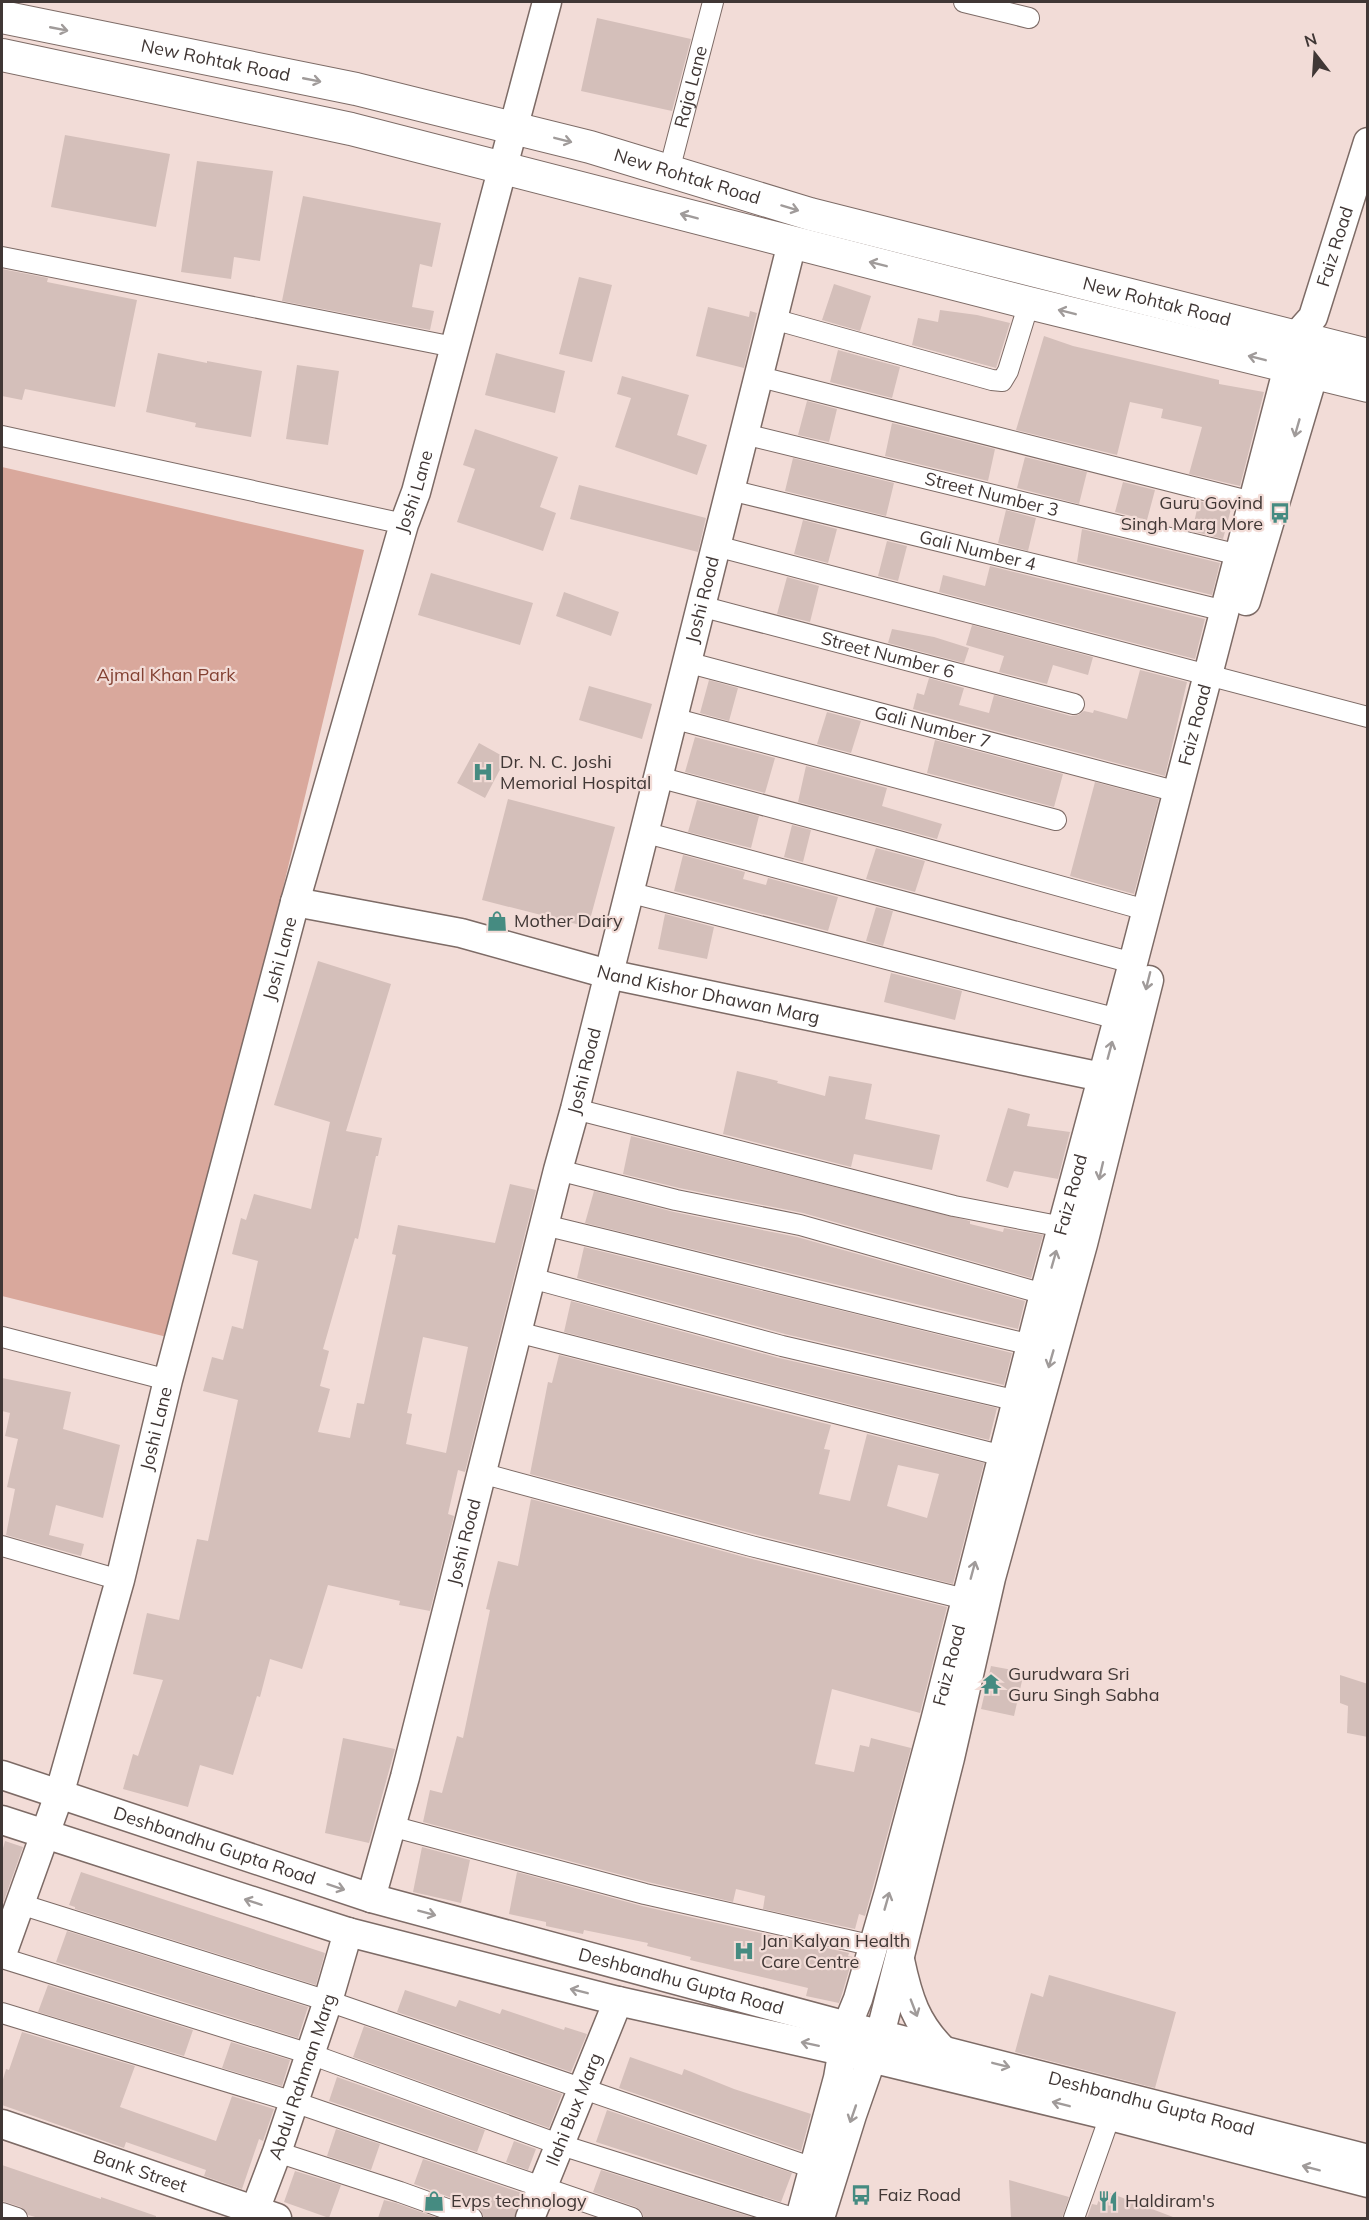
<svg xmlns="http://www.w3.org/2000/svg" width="1369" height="2220" font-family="Mulish,sans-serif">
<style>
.green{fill:#d9a89c}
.building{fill:#d4bfba;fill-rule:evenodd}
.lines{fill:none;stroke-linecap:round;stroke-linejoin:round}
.street-casing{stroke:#7d6b66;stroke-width:22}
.secondary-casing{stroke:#7d6b66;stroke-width:31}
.primary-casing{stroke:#7d6b66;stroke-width:34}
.street{stroke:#fff;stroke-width:20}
.secondary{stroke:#fff;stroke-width:28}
.primary{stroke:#fff;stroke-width:32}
.oneway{stroke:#a09b9a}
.labels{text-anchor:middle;stroke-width:4.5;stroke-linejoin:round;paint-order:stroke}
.street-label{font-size:18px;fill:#403735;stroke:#f2dcd7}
.poi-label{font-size:18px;fill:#403735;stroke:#f2dcd7;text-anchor:start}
.park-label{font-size:18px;fill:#834132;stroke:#f2dcd7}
</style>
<rect width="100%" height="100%" fill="#f2dcd7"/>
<path class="green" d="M2,467L364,550L175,1339L2,1296Z"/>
<path class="building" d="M597,18L691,39L672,111L581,91Z
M65,135L170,154L156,227L51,207Z
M197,161L273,171L260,261L234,257L231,279L181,272Z
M303,196L441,223L432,267L420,264L412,307L434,311L430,330L282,301Z
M2,269L48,278L47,282L137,300L115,407L25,389L22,400L2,396Z
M579,277L612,285L592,362L559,354Z
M834,284L871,296L860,331L822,320Z
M708,307L749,317L750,311L757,313L744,368L696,356Z
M940,310L977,315L1010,323L996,368L912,345L918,318L938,322Z
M1044,336L1073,346L1219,380V384L1264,392L1240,486L1189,474L1202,427L1161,418L1163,409L1130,402L1117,455L1016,430Z
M838,350L900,367L892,398L830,382Z
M158,353L207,363V361L262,371L251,437L195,427L196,423L146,412Z
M496,353L565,371L555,413L485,395Z
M297,365L339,371L328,445L286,439Z
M622,376L689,395L677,435L707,445L697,475L615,447L631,398L617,394Z
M807,401L837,409L829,442L798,435Z
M892,423L995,449L988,481L885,456Z
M475,429L558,457L540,507L556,513L543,551L457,522L475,469L463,465Z
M1025,457L1087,472L1079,504L1017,488Z
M793,458L894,483L886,516L785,491Z
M1123,482L1155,490L1147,520L1115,512Z
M579,485L706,518L698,552L570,519Z
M1199,501L1231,509L1223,539L1192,531Z
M1006,510L1036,518L1028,551L998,543Z
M803,520L837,529L828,563L794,554Z
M1082,529L1220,563L1212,595L1077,562Z
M887,541L907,546L898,581L878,576Z
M990,566L1205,619L1195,659L939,592L943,575L985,586Z
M431,573L533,603L520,645L418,615Z
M787,577L819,586L810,622L777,614Z
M564,592L619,612L611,636L556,616Z
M972,625L1093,657L1088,675L1053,665L1047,684L999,672L1004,656L966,645Z
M892,629L934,637L969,648L964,663L888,643Z
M1140,670L1187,682L1165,776L913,709L917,693L924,695L929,678L964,688L959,705L989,713L994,695L1071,716L1078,715L1084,711L1093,713L1094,710L1127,719Z
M709,680L738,688L729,721L700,713Z
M589,686L652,704L642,739L579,720Z
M827,712L861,721L851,753L817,744Z
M695,737L775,758L765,793L685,772Z
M935,740L1063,774L1054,807L927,773Z
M479,743L506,758L485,798L457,783Z
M806,766L887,788L882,806L942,824L937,839L798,802Z
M1095,782L1159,799L1134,894L1070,876Z
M508,799L615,827L588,927L482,900Z
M697,800L759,816L751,848L688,832Z
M792,825L811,830L803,862L784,857Z
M876,848L925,861L915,892L866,879Z
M683,855L745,872L743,879L766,885L768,878L838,897L828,931L674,891Z
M876,907L893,911L883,946L866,941Z
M665,914L714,927L707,959L658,949Z
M318,961L391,984L346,1131L382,1138L378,1156H376L358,1239L355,1238L323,1349L329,1351L320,1386L330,1389L318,1432L350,1438L357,1403L364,1404L396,1255L392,1254L398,1225L495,1243L510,1184L536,1190L465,1472L458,1470L448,1514L454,1516L430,1611L399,1605L400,1601L328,1585L302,1669L270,1659L260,1697L257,1696L233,1775L200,1765L188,1807L123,1789L133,1754L138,1756L163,1680L133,1674L147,1613L179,1620L197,1539L208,1541L238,1400L203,1391L212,1357L223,1360L232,1326L243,1329L258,1261L232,1254L241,1218L246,1220L254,1194L311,1209L330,1122L274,1105ZM423,1337L468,1347L446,1453L406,1444L412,1414L407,1413Z
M891,973L962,991L955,1020L884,1002Z
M737,1071L778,1081L777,1083L825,1096L829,1076L872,1084L865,1119L940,1135L932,1170L854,1154L851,1167L723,1134Z
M1008,1108L1030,1114L1027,1126L1070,1132L1058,1179L1014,1171L1008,1188L986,1181Z
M631,1136L970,1221V1224L1003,1232L1004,1228L1043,1235L1031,1278L803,1213L679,1188L623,1174Z
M594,1191L674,1212L797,1237L1025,1301L1018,1329L585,1223Z
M584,1247L1012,1353L1004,1385L785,1334L577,1278Z
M571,1301L779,1358L997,1408L989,1440L564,1332Z
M559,1355L831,1425L824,1449L830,1450L819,1494L850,1501L867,1434L984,1463L953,1584L754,1534L530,1474L548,1382L552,1383ZM898,1465L939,1474L927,1518L887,1506Z
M2,1378L71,1392L63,1429L120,1445L103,1518L56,1505L49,1535L84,1544L81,1556L6,1535L15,1489L7,1487L18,1439L5,1436L10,1413L2,1411Z
M531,1499L748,1558L947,1607L920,1713L832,1689L815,1764L854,1772L860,1745L869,1747L871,1738L911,1748L865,1916L859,1914L855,1929L763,1909L765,1896L736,1889L733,1902L648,1882L423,1822L430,1790L442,1793L457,1736L463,1738L490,1610L486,1609L498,1561L518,1566Z
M991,1666L1024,1672L1014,1716L981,1709Z
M1340,1675L1368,1684V1737L1347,1733L1348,1706L1340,1703Z
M343,1738L395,1749L369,1843L325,1833Z
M5,1841L23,1847L2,1906V1852Z
M422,1847L470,1860L461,1903L413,1892Z
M81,1872L325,1953L316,1985L75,1909V1907L69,1905Z
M517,1872L642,1906L849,1953L848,1956L853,1957L842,1994L839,2003L806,1996L808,1988L690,1960L691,1957L647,1946L648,1943L584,1930L583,1934L546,1926V1922L509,1914Z
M67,1931L308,2007L298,2038L56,1962Z
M1049,1975L1176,2012L1155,2088L1015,2052L1031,1993L1043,1997Z
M48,1985L193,2030L184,2056L38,2012Z
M405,1990L456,2007L459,2000L500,2014L502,2009L564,2030L565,2027L587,2034L571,2072L397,2012Z
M364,2026L562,2094L549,2128L353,2057Z
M22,2032L135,2066L120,2107L216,2141L232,2096L274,2109L263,2141L259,2139L242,2189L204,2176L206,2170L126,2142L124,2148L2,2105V2083L6,2069L9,2070Z
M231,2042L290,2060L282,2086L222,2068Z
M630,2057L682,2075L684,2069L734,2089L811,2114L801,2151L619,2088Z
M337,2077L485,2130L477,2152L329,2101Z
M607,2110L792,2173L781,2202L596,2142Z
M336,2129L380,2144L371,2170L327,2156Z
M514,2141L536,2149L528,2170L506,2162Z
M423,2159L522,2193L514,2218H484L481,2211L476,2207L414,2184Z
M2,2165L101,2199V2197L156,2216V2218H39L28,2215L21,2207L2,2201Z
M601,2170L755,2218H644L641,2211L636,2207L593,2192Z
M295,2171L341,2185L329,2218L284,2202Z
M1009,2180L1069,2197L1062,2218H1011Z
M1102,2190L1173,2217V2218H1087L1092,2204L1097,2205Z
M384,2200L396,2203L438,2218H378Z"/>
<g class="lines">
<g class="street-casing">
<g id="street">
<path d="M964,2L1029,18"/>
<path id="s1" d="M669,171L713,2"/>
<path d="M2,257L454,347"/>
<path d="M773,319L992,380L1002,381L1008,371L1029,303"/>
<path d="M760,377L1252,502"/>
<path id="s2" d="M744,434L1239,555"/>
<path d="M2,436L404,524"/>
<path id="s3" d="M730,490L1225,611"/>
<path d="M716,546L1368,717"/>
<path id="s4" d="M700,606L1074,704"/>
<path id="s5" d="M686,662L1178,792"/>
<path d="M672,718L1056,820"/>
<path d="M658,777L898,841L1146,910"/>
<path d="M643,832L1133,963"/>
<path d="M628,892L1118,1019"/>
<path d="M575,1109L954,1206L1063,1227"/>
<path d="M558,1170L676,1200L800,1225L1044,1294"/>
<path d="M544,1225C707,1264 869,1307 1032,1345"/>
<path d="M531,1278L782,1346L1018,1401"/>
<path d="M517,1332L1003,1456"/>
<path d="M2,1337L168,1380"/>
<path d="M481,1473L751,1546L965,1599"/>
<path d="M2,1546L120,1580"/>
<path d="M391,1826L645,1894L874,1946"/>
<path d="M20,1904L328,2001L813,2168"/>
<path d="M2,1958L310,2054L561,2145L793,2218"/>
<path d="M2,2013L294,2102L632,2218"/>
<path d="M277,2152L400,2192L472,2218"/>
<path d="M2,2213L17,2218"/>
<path d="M1074,2218L1110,2116"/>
</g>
</g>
<g class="secondary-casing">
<g id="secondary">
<path d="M1246,601L1320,352"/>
<path id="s6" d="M295,902L461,933L608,974L1121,1081"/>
<path id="s7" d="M2,1775L371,1898L847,2026L1368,2159"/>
<path d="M2,1820L348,1932L618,2001L842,2051L1110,2116L1368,2183"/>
<path id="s8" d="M371,1898L405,1777L558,1170L575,1109L792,243"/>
<path id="s9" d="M2,1954L59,1795L120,1580L168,1380L295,902L404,524L416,492L547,2"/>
<path d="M900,1960C908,1998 916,2024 944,2051"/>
<path id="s10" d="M2,2124L277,2218"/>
<path id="s11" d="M252,2218L277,2152L328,2001L348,1932"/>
<path id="s12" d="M530,2218L618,2001"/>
<path id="s13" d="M800,2218L838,2078L847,2026L858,1999L889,1892L935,1721L1044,1294L1133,963L1296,336L1313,317L1368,142"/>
<path d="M820,2218L852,2115L880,2035L950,1758L991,1578L1083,1244L1149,980"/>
</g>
</g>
<g class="primary-casing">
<g id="primary">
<path id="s14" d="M2,17L356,89L590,147L810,214L1368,355"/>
<path d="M2,55L351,129L1029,303L1368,386"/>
</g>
</g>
<use href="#street" class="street"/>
<use href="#secondary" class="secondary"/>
<use href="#primary" class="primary"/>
</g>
<defs><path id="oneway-shaft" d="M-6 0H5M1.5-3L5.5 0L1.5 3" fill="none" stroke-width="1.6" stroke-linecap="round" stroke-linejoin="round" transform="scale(1.5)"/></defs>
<g class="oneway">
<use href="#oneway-shaft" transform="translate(59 29) rotate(11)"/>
<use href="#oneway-shaft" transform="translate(312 80) rotate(11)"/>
<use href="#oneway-shaft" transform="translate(563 140) rotate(14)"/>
<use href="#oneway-shaft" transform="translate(790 208) rotate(17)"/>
<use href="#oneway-shaft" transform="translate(689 216) rotate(-165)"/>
<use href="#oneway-shaft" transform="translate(878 264) rotate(-166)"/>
<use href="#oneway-shaft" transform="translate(1067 312) rotate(-166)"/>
<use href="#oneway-shaft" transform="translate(1257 358) rotate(-166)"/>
<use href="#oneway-shaft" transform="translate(1297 428) rotate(106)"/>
<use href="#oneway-shaft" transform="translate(1148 981) rotate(104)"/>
<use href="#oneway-shaft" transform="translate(1110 1050) rotate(-75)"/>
<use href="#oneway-shaft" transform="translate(1101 1171) rotate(103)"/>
<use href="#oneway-shaft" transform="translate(1054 1259) rotate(-74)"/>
<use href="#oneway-shaft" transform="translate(1051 1359) rotate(106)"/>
<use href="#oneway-shaft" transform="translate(973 1570) rotate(-75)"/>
<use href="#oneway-shaft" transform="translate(336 1887) rotate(18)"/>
<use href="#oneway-shaft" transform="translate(887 1901) rotate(-74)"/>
<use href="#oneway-shaft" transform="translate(253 1902) rotate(-162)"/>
<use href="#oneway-shaft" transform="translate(427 1913) rotate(15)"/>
<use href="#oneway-shaft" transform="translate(579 1991) rotate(-166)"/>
<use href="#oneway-shaft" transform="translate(914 2008) rotate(69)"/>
<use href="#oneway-shaft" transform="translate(810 2044) rotate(-168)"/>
<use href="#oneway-shaft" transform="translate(1001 2065) rotate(14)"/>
<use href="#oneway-shaft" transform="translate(1061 2104) rotate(-166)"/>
<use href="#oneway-shaft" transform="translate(853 2114) rotate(109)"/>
<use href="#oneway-shaft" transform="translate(1311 2168) rotate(-165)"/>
</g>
<defs>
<g id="bus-bare" transform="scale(1.62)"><path d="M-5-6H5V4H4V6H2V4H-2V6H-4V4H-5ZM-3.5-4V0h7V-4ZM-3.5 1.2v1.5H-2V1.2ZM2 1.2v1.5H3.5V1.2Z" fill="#458b81" stroke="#f2dcd7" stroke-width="2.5" paint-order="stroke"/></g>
<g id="hospital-bare" transform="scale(1.62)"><path d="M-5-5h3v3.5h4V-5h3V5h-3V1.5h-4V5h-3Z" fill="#458b81" stroke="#f2dcd7" stroke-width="2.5" paint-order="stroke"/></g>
<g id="shop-bare" transform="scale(1.62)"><path d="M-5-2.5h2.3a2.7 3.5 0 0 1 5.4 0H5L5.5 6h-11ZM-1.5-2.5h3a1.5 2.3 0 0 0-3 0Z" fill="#458b81" stroke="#f2dcd7" stroke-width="2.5" paint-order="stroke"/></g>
<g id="temple-bare" transform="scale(1.62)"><path d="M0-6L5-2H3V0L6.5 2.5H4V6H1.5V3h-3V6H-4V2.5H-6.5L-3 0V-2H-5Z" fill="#458b81" stroke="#f2dcd7" stroke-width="2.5" paint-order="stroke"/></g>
<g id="restaurant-bare" transform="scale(1.62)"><path d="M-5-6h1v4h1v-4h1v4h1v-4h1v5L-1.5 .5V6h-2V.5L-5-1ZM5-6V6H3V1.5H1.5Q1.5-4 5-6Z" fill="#458b81" stroke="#f2dcd7" stroke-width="2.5" paint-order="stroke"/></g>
</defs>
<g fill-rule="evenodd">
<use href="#bus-bare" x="1280" y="513"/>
<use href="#hospital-bare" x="483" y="772"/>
<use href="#shop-bare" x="497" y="921"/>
<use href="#temple-bare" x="991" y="1684"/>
<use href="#hospital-bare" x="744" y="1951"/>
<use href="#bus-bare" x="861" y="2195"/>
<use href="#shop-bare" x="434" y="2201"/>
<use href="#restaurant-bare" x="1108" y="2201"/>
</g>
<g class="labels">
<g class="street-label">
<text dy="6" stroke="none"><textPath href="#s14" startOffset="218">New Rohtak Road</textPath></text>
<text dy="6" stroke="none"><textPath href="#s1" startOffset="87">Raja Lane</textPath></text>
<text dy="6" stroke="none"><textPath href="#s14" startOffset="704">New Rohtak Road</textPath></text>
<text dy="6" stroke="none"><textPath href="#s13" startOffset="2046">Faiz Road</textPath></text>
<text dy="6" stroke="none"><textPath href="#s14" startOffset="1190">New Rohtak Road</textPath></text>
<text dy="6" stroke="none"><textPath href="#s9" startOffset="1520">Joshi Lane</textPath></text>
<text dy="6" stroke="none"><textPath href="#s2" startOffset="255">Street Number 3</textPath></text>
<text dy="6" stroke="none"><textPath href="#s3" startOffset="255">Gali Number 4</textPath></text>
<text dy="6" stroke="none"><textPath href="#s8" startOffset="1340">Joshi Road</textPath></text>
<text dy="6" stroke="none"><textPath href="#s4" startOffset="194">Street Number 6</textPath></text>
<text dy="6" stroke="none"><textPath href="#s13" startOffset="1545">Faiz Road</textPath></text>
<text dy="6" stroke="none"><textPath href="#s5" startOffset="255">Gali Number 7</textPath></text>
<text dy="6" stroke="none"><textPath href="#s9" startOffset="1034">Joshi Lane</textPath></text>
<text dy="6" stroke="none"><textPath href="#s6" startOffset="424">Nand Kishor Dhawan Marg</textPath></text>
<text dy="6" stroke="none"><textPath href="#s8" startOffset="854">Joshi Road</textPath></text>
<text dy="6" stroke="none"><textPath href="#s13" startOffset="1059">Faiz Road</textPath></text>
<text dy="6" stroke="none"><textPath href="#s9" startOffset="548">Joshi Lane</textPath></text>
<text dy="6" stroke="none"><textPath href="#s8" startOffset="368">Joshi Road</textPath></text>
<text dy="6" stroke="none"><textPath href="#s13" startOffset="573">Faiz Road</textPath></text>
<text dy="6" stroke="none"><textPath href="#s7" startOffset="224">Deshbandhu Gupta Road</textPath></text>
<text dy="6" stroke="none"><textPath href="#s7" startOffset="710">Deshbandhu Gupta Road</textPath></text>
<text dy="6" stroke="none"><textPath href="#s11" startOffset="150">Abdul Rahman Marg</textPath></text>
<text dy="6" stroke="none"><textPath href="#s7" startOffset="1196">Deshbandhu Gupta Road</textPath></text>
<text dy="6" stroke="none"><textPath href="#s12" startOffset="117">Ilahi Bux Marg</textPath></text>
<text dy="6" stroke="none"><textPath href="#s10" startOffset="146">Bank Street</textPath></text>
</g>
<g class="poi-label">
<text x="1263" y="509" text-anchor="end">Guru Govind<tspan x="1263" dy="21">Singh Marg More</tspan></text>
<text x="500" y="768">Dr. N. C. Joshi<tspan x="500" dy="21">Memorial Hospital</tspan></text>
<text x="514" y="927">Mother Dairy</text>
<text x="1008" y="1680">Gurudwara Sri<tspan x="1008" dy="21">Guru Singh Sabha</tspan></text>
<text x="761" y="1947">Jan Kalyan Health<tspan x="761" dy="21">Care Centre</tspan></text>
<text x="878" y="2201">Faiz Road</text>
<text x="451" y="2207">Evps technology</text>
<text x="1125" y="2207">Haldiram's</text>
</g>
<g class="park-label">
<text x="166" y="681">Ajmal Khan Park</text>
</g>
</g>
<rect width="1369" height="2220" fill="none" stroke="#403735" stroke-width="6"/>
<g transform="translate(1315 54) rotate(343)" stroke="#f2dcd7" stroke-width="4.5" paint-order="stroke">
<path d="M0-4.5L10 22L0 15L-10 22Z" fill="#403735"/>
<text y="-9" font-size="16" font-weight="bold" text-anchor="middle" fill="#403735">N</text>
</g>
</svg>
